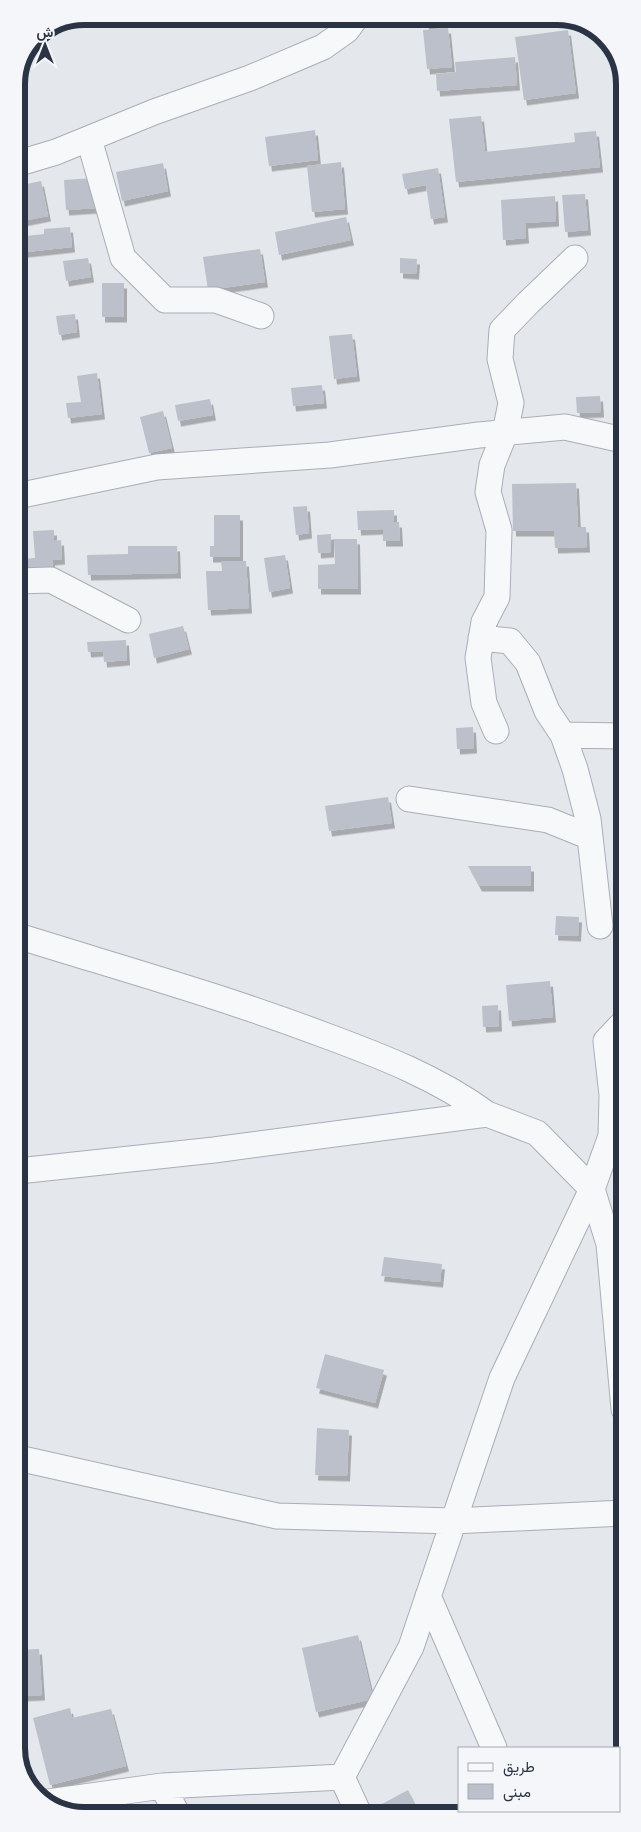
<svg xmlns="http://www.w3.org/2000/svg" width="641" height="1832" font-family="'Source Sans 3',Vazirmatn,sans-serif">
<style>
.building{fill:#bbc0ca;filter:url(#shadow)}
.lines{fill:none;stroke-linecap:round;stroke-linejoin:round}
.minor-casing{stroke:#a9aeb7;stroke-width:27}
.minor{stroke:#f7f8fa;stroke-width:25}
.rim{fill:none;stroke:#2b3445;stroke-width:6}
</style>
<defs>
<filter id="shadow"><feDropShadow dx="3" dy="5.5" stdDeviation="0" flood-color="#0004"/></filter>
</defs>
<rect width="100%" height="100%" fill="#e4e7ec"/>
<path class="building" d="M425,16H441L442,25L426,26Z
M448,28L452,67L427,69L423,30Z
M568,30L576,93L524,100L515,37Z
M515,57L517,85L437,91L436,74L456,72L455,62Z
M618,59L622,66V71L619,73L614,61Z
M481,116L485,152L575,142L574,133L596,131L600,167L456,182L449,119Z
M315,130L318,160L269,166L265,137Z
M341,162L345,209L312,212L307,166Z
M163,163L168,191L122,201L116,172Z
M438,168L445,217L431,219L426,185L405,189L402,174Z
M94,178L97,208L66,210L64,180Z
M41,181L48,216L17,222V186Z
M585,194L588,230L565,232L562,195Z
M555,196L556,221L525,223L526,238L503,240L501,200Z
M346,217L351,240L279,255L275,232Z
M70,227L72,247L17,253V237L44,234V229Z
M260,249L265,282L208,290L203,257Z
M88,258L91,277L66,281L63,261Z
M400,258L417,259L416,274L400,273Z
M102,283H124V317H102Z
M75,314L77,332L59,335L56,316Z
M352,334L357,376L334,379L329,336Z
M97,373L102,414L68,418L66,403L81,402L77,376Z
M322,385L324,403L293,406L291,388Z
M600,396L601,412L577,413L576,397Z
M210,399L213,415L178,421L175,405Z
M163,411L172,448L149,453L140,417Z
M576,483L578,527H586L587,547L555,548L554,531H513L512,484Z
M307,506L309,533L296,535L293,507Z
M394,510V522H399L400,541H383V529L358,530L357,511Z
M214,515H240V557H210V546H214Z
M54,530V541L61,540L62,559L52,560L53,572L23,573V559L35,558L33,531Z
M331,534V552L318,553L317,535Z
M334,539H357L358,589H318V565L335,564Z
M128,546H177L178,573L88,575L87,555L128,554Z
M285,555L290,588L269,592L264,558Z
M221,561H246L249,608L208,610L206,571H222Z
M183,626L189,649L154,658L149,634Z
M126,640L127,660L104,662L103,651L88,652L87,642Z
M473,727L474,748L457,749L456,728Z
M388,797L392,823L329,831L325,806Z
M468,866H531V886H479Z
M556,916L579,917L578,936L555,935Z
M550,981L553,1017L509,1021L506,985Z
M498,1005L499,1026L483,1027L482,1006Z
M384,1257L442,1264L440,1282L381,1276Z
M325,1354L384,1370L375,1403L316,1388Z
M317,1428L349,1430L347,1476L315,1475Z
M358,1635L373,1699L316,1712L302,1648Z
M39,1649L42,1695L22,1696V1684H19L18,1650Z
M70,1708L72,1718L111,1709L126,1766L50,1785L33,1718Z
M408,1790L420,1814H368L367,1812Z
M265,1805L271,1815H246Z"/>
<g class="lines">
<g class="minor-casing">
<path id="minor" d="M89,139L123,258L165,300H216L261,316
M16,164L56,152L154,112L250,78L323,47L347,30L357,16
M17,496L157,467L330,455L479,435L565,427L623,440
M17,581L51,580L128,620
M481,638L510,641L528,663L547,711L563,735L623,736
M496,731L484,703L478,658L484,622L497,597L499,530L488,492L492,465L505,433L511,403L500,359L502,330L528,303L575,258
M563,735L575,769L588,819L600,926
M409,799L548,820L590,837
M18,936C120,968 224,997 324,1035C381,1056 438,1078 487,1114
M18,1171L214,1150L487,1114L537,1133L592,1189L609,1244L624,1409
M18,1458L277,1516L453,1521L624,1513
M428,1596L494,1748
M342,1777L411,1647L502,1378L592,1189L611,1136L612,1095L606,1041L624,1022
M342,1777L359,1814
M162,1786L178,1815
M48,1802L162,1786L342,1777
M521,1811L522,1814"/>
</g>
<use href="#minor" class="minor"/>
</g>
<path d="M0 0H641V1832H0ZM84 25H557A59 59 0 0 1 616 84V1748A59 59 0 0 1 557 1807H84A59 59 0 0 1 25 1748V84A59 59 0 0 1 84 25Z" fill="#f4f6f9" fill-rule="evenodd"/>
<path class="rim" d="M84 25H557A59 59 0 0 1 616 84V1748A59 59 0 0 1 557 1807H84A59 59 0 0 1 25 1748V84A59 59 0 0 1 84 25Z"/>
<rect x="458" y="1747" width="162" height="65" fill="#f4f6f9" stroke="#a4a8b1"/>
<rect x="468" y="1763" width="25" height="8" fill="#f7f8fa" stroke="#a4a8b1"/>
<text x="503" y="1772" font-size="15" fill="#2b3445">طريق</text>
<rect x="468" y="1784" width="25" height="15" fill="#bbc0ca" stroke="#a4a8b1"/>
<text x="503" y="1797" font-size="15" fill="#2b3445">مبنى</text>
<g transform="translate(45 45)" stroke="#f4f6f9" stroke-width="4" paint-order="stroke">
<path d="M0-4L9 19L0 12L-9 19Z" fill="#2b3445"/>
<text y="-8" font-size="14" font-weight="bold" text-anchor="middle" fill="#2b3445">ش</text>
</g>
</svg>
